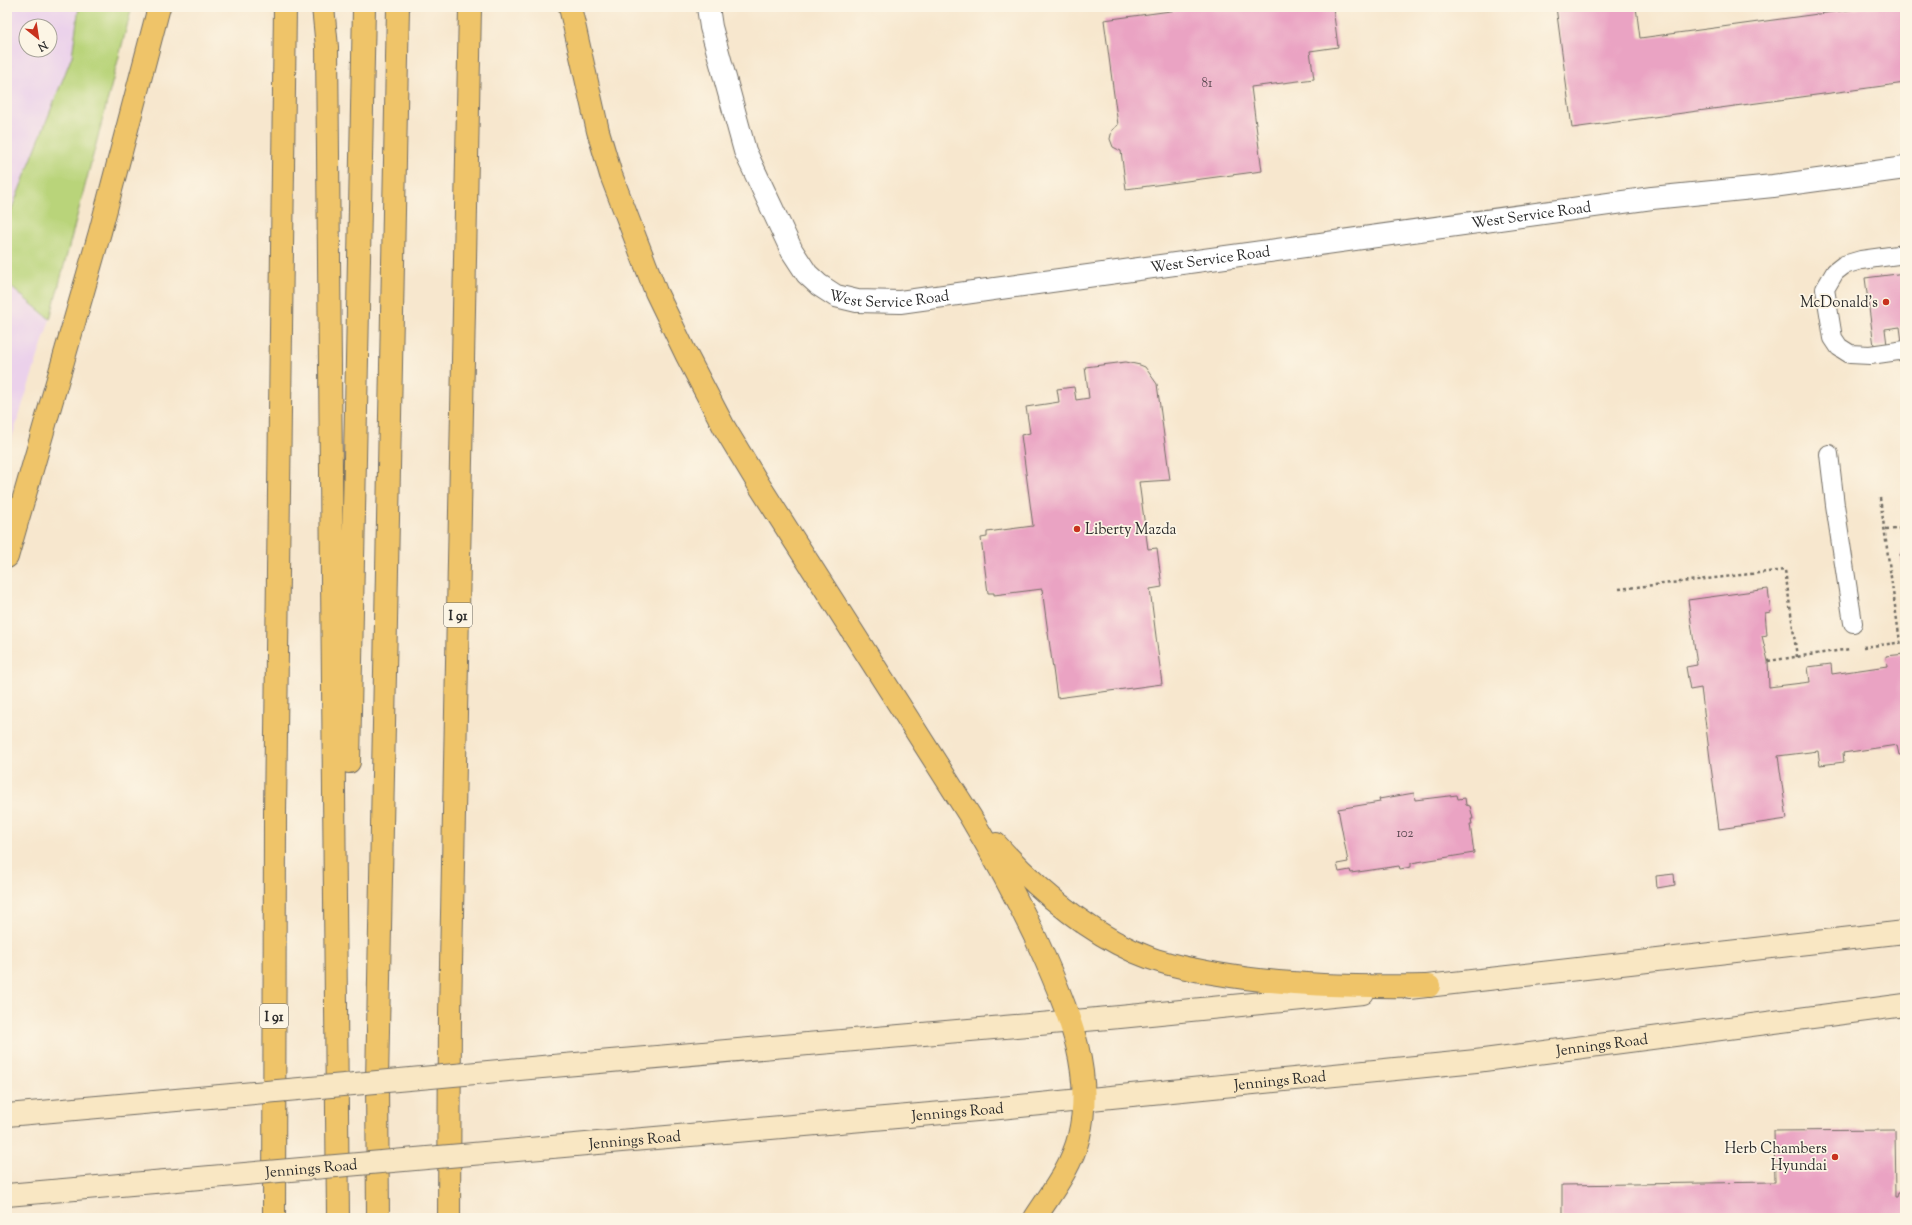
<svg xmlns="http://www.w3.org/2000/svg" width="1912" height="1225" font-family="'Sorts Mill Goudy',serif">
<style>
.built{fill:#ebd1eb;fill-rule:evenodd}
.green{fill:#b9d47a;stroke:#728052}
.building{fill:#eaa3c3}
.lines{fill:none;stroke-linecap:round;stroke-linejoin:round}
.service-casing{stroke:#726d64;stroke-width:20}
.minor-casing{stroke:#726d64;stroke-width:24}
.secondary-casing{stroke:#726d64;stroke-width:24}
.motorway-casing{stroke:#726d64;stroke-width:24}
.path{stroke:#726d64;stroke-width:2.5;stroke-dasharray:3 3;stroke-linecap:butt}
.service{stroke:#fff;stroke-width:18}
.minor{stroke:#fff;stroke-width:22}
.secondary{stroke:#f9e7c3;stroke-width:22}
.motorway{stroke:#efc469;stroke-width:22}
.secondary-bridge-casing{stroke:#726d64;stroke-width:24;stroke-linecap:butt}
.secondary-bridge{stroke:#f9e7c3;stroke-width:22}
.poi-dot{fill:#c8321e;stroke:#fcf5e5;stroke-width:1.5}
.labels{text-anchor:middle;stroke-width:3.5;stroke-linejoin:round;paint-order:stroke}
.number-label{font-size:13px;fill:#5b4951}
.shield{fill:#fcf5e5;stroke:#6a6863;stroke-width:1}
.shield-label{font-size:14px;font-weight:bold;fill:#2b2b2b}
.street-label{font-size:15px;fill:#2b2b2b;stroke:#fcf5e5}
.poi-label{font-size:15px;fill:#2b2b2b;stroke:#fcf5e5;text-anchor:end}
</style>
<rect width="100%" height="100%" fill="#fcf5e5"/>
<filter id="ink" filterUnits="userSpaceOnUse"><feTurbulence type="fractalNoise" baseFrequency=".025" numOctaves="2"/><feDisplacementMap in="SourceGraphic" scale="8" xChannelSelector="R" yChannelSelector="G"/><feConvolveMatrix kernelMatrix="1 2 1 2 8 2 1 2 1" color-interpolation-filters="sRGB"/></filter>
<filter id="wash" filterUnits="userSpaceOnUse"><feTurbulence type="fractalNoise" baseFrequency=".012" numOctaves="4" result="noise"/><feDisplacementMap in="SourceGraphic" scale="16" xChannelSelector="R" yChannelSelector="G"/><feGaussianBlur stdDeviation="0.9" result="paint"/><feColorMatrix in="noise" values="0 0 0 0 0 0 0 0 0 0 0 0 0 0 0 0 0 1.4 0 .05"/><feComposite in="paint" operator="in"/></filter>
<g filter="url(#wash)">
<rect width="100%" height="100%" fill="#f7e7ce"/>
<path class="built" d="M7,7H79L72,56L7,221ZM26,26H50V50H26Z
M7,278L12,288L50,319L7,453Z"/>
<path class="green" d="M79,7H132L50,319L12,288L7,278V221L72,56Z"/>
<g id="blocks">
<path class="building" d="M1200,7H1333L1338,47L1310,51L1314,79L1251,87L1262,171L1126,189L1121,151L1113,147L1110,139L1112,130L1118,125L1104,20Z
M1556,7H1636L1640,38L1870,7H1905V83L1572,128Z
M1905,273V342H1902L1900,327L1885,329L1887,345L1874,346L1865,278Z
M1126,362L1140,365L1145,367L1157,384L1170,480L1139,482L1148,549L1157,548L1162,587L1150,589L1162,684L1057,698L1042,589L994,595V593H988L981,538L987,537V532L1033,526L1021,435L1030,433L1026,407L1059,402L1057,389L1074,387L1076,400L1089,398L1085,367Z
M1905,553V588H1904L1900,554Z
M1768,589L1771,612L1765,613L1767,635L1762,636L1768,661L1769,687L1810,682L1808,667L1831,664L1832,674L1887,666L1886,656L1905,654V754L1899,755L1897,745L1843,753L1844,762L1820,765L1818,751L1778,756L1787,819L1719,829L1701,688L1690,690L1686,667L1697,665L1688,600Z
M1414,793L1415,800L1457,795L1458,799L1465,798L1466,805L1470,806L1473,819H1471L1472,824H1470L1474,853L1411,863V867L1400,869L1399,866L1351,873L1350,870L1339,872L1337,864L1348,862L1338,809L1380,802L1379,799Z
M1674,874L1675,885L1657,888L1656,876Z
M1895,1130L1896,1196H1898L1899,1192H1905V1218H1562V1185L1775,1182L1774,1131Z"/>
</g>
</g>
<g filter="url(#ink)">
<use href="#blocks" fill-opacity="0" stroke="#726d64" stroke-width="1"/>
<g class="lines">
<g class="service-casing">
<path id="service" d="M1905,254L1861,260L1844,265L1835,272L1825,289L1833,338L1839,347L1850,354L1870,355L1905,350
M1829,454L1835,505L1853,623"/>
</g>
<g class="minor-casing">
<g id="minor">
<path id="s1" d="M708,7L711,27L745,151L792,251L807,274L819,285L836,296L857,301L900,302L1652,198L1773,186L1905,168"/>
</g>
</g>
<g class="secondary-casing">
<g id="secondary">
<path d="M1409,988L1905,932"/>
<path d="M553,1066L1120,1017L1363,993"/>
<path d="M7,1115L154,1102"/>
<path id="s2" d="M552,1147L1000,1108L1476,1061L1905,1005"/>
<path d="M7,1195L154,1182"/>
</g>
</g>
<g class="motorway-casing">
<path id="motorway" d="M323,7L327,47L338,1218
M570,7L598,131L611,175L656,292L687,356L724,427L759,485L970,816C998,863 1024,911 1046,961C1070,1016 1094,1074 1079,1136C1072,1166 1052,1192 1035,1218
M7,557L100,232L159,7
M349,762L364,7
M996,844C1039,891 1090,936 1150,958C1172,966 1195,970 1218,974C1287,986 1358,987 1429,986
M274,1218L275,814L285,7
M378,1218L377,1082L398,7
M449,1218L450,1015L470,7"/>
</g>
<path class="path" d="M1880,498L1900,642
M1886,530L1905,528
M1619,589L1785,570L1797,657
M1863,647L1905,642
M1768,661L1850,649"/>
<use href="#service" class="service"/>
<use href="#minor" class="minor"/>
<use href="#secondary" class="secondary"/>
<use href="#motorway" class="motorway"/>
<g class="secondary-bridge-casing">
<g id="secondary-bridge">
<path d="M154,1102L553,1066"/>
<path id="s3" d="M154,1182L552,1147"/>
</g>
</g>
<use href="#secondary-bridge" class="secondary-bridge"/>
</g>
</g>
<g class="poi-dot">
<circle cx="1886" cy="302" r="4"/>
<circle cx="1077" cy="529" r="4"/>
<circle cx="1835" cy="1157" r="4"/>
</g>
<g class="labels">
<g class="number-label">
<text x="1207" y="87">81</text>
<text x="1405" y="837">102</text>
</g>
<g class="shield">
<rect x="444" y="603" width="28" height="24" rx="3"/>
<rect x="260" y="1004" width="28" height="24" rx="3"/>
</g>
<g class="shield-label">
<text x="458" y="620">I 91</text>
<text x="274" y="1021">I 91</text>
</g>
<g class="street-label">
<text dy="5" stroke="none"><textPath href="#s1" startOffset="1025">West Service Road</textPath></text>
<text dy="5" stroke="none"><textPath href="#s1" startOffset="701">West Service Road</textPath></text>
<text dy="5" stroke="none"><textPath href="#s1" startOffset="377">West Service Road</textPath></text>
<text dy="5" stroke="none"><textPath href="#s2" startOffset="1055">Jennings Road</textPath></text>
<text dy="5" stroke="none"><textPath href="#s2" startOffset="731">Jennings Road</textPath></text>
<text dy="5" stroke="none"><textPath href="#s2" startOffset="407">Jennings Road</textPath></text>
<text dy="5" stroke="none"><textPath href="#s2" startOffset="83">Jennings Road</textPath></text>
<text dy="5" stroke="none"><textPath href="#s3" startOffset="158">Jennings Road</textPath></text>
</g>
<g class="poi-label">
<text x="1878" y="307">McDonald's</text>
<text x="1085" y="534" text-anchor="start">Liberty Mazda</text>
<text x="1827" y="1153">Herb Chambers<tspan x="1827" dy="17">Hyundai</tspan></text>
</g>
</g>
<rect width="1912" height="1225" fill="none" stroke="#fcf5e5" stroke-width="24"/>
<g transform="translate(38 38) rotate(150)"><circle r="19" fill="#fcf5e5" stroke="#a8a49b"/>
<path d="M0-3L7 15L0 10L-7 15Z" fill="#c8321e"/>
<text y="-6" font-size="11" font-weight="bold" text-anchor="middle" fill="#2b2b2b">N</text>
</g>
</svg>
